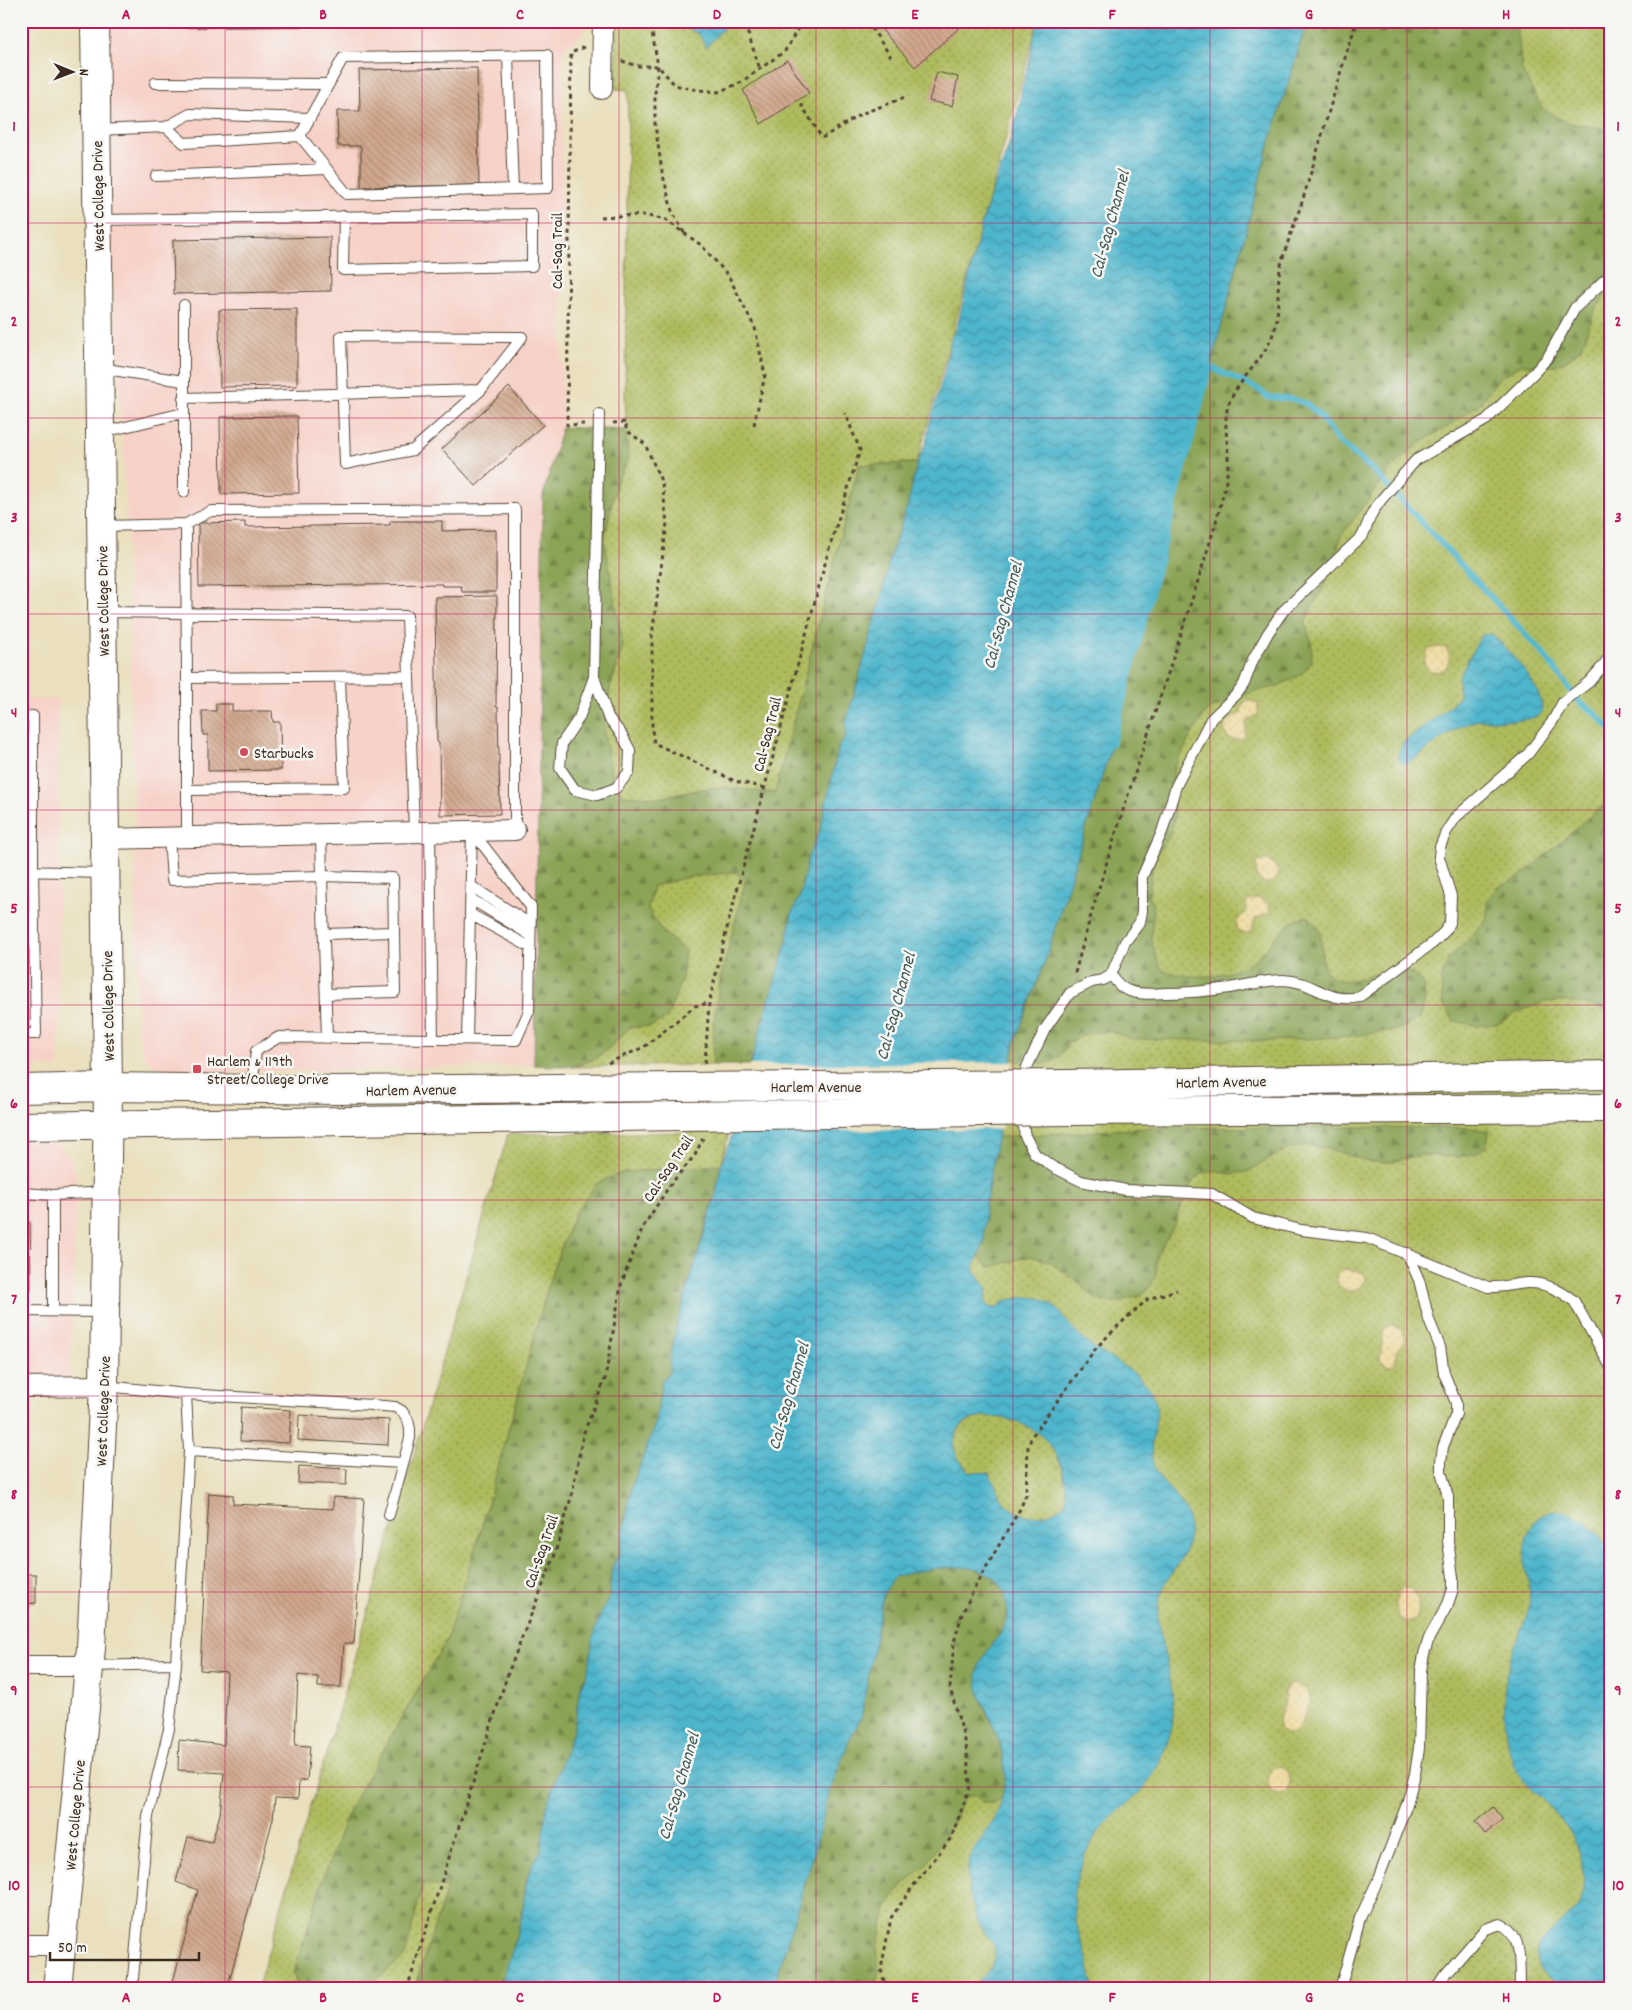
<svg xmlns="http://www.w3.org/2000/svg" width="1632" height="2010" font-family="Dekko,sans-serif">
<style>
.built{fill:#f7d1c8}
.grass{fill:url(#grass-dots);stroke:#74723e}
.forest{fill:url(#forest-firs);stroke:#626639}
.sand{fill:url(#sand-dots);stroke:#94825e}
.water{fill:url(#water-waves);stroke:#447075;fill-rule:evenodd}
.pier{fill:#eae0be}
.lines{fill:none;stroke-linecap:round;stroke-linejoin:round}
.stream{stroke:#4db5cc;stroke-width:6}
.building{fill:url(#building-back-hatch)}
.service-casing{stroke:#554536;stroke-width:12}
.minor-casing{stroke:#554536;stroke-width:22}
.primary-casing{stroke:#554536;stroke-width:30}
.path{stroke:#554536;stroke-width:3;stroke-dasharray:4 4;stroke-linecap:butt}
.service{stroke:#fff;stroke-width:10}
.minor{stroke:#fff;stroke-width:20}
.primary{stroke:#fff;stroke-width:28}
.primary-bridge-casing{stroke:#554536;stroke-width:30;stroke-linecap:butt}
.primary-bridge{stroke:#fff;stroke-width:28}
.grid{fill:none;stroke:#c2185b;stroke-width:1;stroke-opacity:0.55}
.poi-dot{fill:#d1495b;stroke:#f6f6f2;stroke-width:2}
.labels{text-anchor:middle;stroke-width:5;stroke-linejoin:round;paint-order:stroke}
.street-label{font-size:16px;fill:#3b2a1e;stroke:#f6f6f2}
.poi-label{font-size:16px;fill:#3b2a1e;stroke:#f6f6f2;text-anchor:start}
.water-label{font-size:18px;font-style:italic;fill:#415b5b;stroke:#f6f6f2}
.neatline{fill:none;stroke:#c2185b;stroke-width:2}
.grid-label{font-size:16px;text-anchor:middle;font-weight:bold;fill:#c2185b}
</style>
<defs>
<pattern id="grass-dots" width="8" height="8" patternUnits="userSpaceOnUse" patternTransform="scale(1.25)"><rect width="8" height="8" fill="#aebb5d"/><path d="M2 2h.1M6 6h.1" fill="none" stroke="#8f984c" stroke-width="1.8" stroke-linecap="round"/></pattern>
<pattern id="forest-firs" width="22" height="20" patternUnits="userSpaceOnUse" patternTransform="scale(1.25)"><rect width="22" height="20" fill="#8aa354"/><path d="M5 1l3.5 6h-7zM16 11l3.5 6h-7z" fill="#728545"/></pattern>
<pattern id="sand-dots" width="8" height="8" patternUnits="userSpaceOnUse" patternTransform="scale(1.25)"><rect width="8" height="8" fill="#eeda9e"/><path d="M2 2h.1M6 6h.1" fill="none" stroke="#cdbb88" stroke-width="1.8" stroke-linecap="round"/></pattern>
<pattern id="water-waves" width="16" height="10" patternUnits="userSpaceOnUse" patternTransform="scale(1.25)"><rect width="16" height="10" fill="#4db5cc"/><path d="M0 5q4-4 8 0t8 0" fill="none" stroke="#4193a5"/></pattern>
<pattern id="building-back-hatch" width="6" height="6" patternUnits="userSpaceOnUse" patternTransform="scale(1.25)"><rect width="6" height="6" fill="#d2a88e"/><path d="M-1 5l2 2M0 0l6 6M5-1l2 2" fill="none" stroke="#ac8973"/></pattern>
</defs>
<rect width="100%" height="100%" fill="#f6f6f2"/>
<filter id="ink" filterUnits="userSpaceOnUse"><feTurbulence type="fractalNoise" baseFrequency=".02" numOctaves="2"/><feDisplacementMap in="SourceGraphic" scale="10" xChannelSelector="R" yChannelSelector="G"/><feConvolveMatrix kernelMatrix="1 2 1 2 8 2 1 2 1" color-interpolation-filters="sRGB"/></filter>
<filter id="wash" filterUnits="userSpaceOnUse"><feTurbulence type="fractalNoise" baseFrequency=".0096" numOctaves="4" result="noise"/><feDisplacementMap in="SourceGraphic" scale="20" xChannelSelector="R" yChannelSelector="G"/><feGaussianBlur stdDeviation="1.12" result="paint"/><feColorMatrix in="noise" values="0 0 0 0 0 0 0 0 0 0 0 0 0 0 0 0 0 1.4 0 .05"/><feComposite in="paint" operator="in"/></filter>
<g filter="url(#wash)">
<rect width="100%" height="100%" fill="#eae0be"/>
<path class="built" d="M109,21H583L582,34L563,49L561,201L562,427L543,495L534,1065L173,1074L157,1068L143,1055L138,1030L135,838L126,501L109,210Z
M21,699H58L59,1067H21Z
M21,1137H40L56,1143L69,1155L77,1178L70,1377L21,1378Z"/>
<path class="grass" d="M616,21H1038L917,463L859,465L775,793L717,787L680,793L661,798L622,795L611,773L604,733L610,688L623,645L604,539L617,480L628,461L625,401L628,90L615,89Z
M1307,21H1611V1989H773L970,1472L953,1452C954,1429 963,1422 983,1416L1021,1297L1004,1301C1000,1307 996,1309 988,1307L985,1300L987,1289L973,1270L1015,1041L1112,744L1265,158Z
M735,872L746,879L720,981L714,1021L713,1065L571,1067C600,1060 610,1048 630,1027L652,1026L685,951L661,930L647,908L653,886L688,877Z
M729,1132L721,1165L624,1172L575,1213L553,1269L480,1533L447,1639L350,1808L325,1874L294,1972L298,1989H257L508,1134Z
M422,1882L447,1888L414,1989H356L378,1979L415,1916Z"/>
<path class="forest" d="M1307,21H1517L1522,71L1542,108L1567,123L1611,129V286L1594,312L1582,347L1569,359L1553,366L1521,365L1500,377L1481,402L1452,424L1419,443L1393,466L1341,536L1331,572L1320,594L1310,610L1305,624L1311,640L1312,661L1303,673L1291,680L1275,687L1255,691L1208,710L1193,732L1175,766L1172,783L1175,818L1169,837L1154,859L1151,876L1149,894L1154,911L1151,936L1156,957L1163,971C1194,979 1228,980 1255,959C1275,944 1280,922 1308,916C1311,920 1316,924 1318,928C1326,942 1316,969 1333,978C1355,989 1391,960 1412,974C1416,976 1420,981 1424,984L1425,1000L1420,1018L1400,1029L1354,1036L1274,1041L1132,1039L1109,1031L1088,1033L1069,1042L1058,1058L1046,1064L1025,1063L1012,1059L1015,1041L1044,964L1112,744L1265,158Z
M562,427L626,430L628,461L617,480L604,539L623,645L610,688L604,733L611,773L622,795L661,798L680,793L717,787L775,793L859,465L917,463L908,504L890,558L882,596L846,723V737L839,746L820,830L808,857L800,896L792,913L786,945L750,1065H713L714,1021L720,981L746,879L735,872L688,877L653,886L648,909L661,930L685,951L682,978L667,1018L652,1026L630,1027C593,1066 587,1068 534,1065L543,495Z
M1611,803V1011L1588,1005L1562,1001L1545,1002L1518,1012L1497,1024L1478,1026L1454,1021L1443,1004L1441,979L1449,958L1474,935L1487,917V902L1497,888L1520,877L1601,807Z
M1349,1127L1470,1128L1489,1131L1487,1146L1476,1153L1459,1157L1420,1155L1391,1162H1370L1327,1148L1306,1145L1285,1150L1247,1172L1230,1174L1214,1171L1201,1174L1192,1182L1179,1210L1175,1224L1156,1257V1273L1151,1286L1140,1296L1112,1303L1095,1299L1079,1283L1050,1262L1030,1256L989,1267L979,1256L984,1242L985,1205L997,1137L1148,1128Z
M721,1165C711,1223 685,1278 676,1336C674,1349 670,1360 670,1373L662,1380L656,1422L631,1489L620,1552L612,1568L609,1600L602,1611L587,1675L580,1689L574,1728L547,1804L541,1852C525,1867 526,1893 522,1914C517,1939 508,1964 499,1989H414L447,1888L423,1883L405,1956L378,1979L356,1989H298L294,1972L325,1874L350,1808L447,1639L480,1533L553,1269L575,1213L597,1183L624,1172Z
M967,1567C1034,1586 1003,1629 978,1669L983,1706L995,1729L1002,1753L1005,1775L1003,1798C991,1805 986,1806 976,1796H966L961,1802L957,1817L927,1864L904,1884L891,1900L883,1921L877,1949L879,1971L874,1989H773L812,1860L829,1793L850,1738L861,1718L883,1595L893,1577L924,1569Z"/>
<path class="sand" d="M1437,647L1446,648L1450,657L1446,668L1438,672L1428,670L1424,662L1428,650Z
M1248,700L1258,703V714L1246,722L1245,736C1240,741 1235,740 1228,738L1224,729L1226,722L1241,713L1242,705Z
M1265,860C1279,863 1285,883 1265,883L1257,877L1256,865L1258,862Z
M1257,898C1264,899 1270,905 1270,912L1255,919L1252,930L1247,933L1239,932L1237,929V921L1246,912V904L1248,901Z
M1344,1269L1364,1273L1366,1280L1360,1288L1350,1291C1338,1289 1330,1274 1344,1269Z
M1392,1325L1402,1330L1405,1340L1396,1351L1395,1364L1389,1366L1380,1360L1384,1330L1386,1327Z
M1404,1587L1413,1589L1418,1599L1417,1617C1401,1636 1386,1598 1404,1587Z
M1295,1684C1314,1691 1312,1701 1305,1715C1302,1720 1301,1726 1298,1730C1293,1735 1285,1735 1280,1730L1278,1720L1285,1704L1284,1692L1289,1685Z
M1280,1766C1291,1771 1292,1780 1287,1790L1281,1795L1273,1793L1268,1782L1271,1769Z"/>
<path class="water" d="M675,21H730L706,47L699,34Z
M1040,21H1307L1265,158L1112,744L1044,964L1015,1041L985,1205L984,1242L973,1270L987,1289L985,1300L988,1307C996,1309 1000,1307 1004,1301C1062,1287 1053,1316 1089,1344C1109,1360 1139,1370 1152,1392C1164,1413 1148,1437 1152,1459C1158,1492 1193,1496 1189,1535C1186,1566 1156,1580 1158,1616C1161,1659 1184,1701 1167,1744C1162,1756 1156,1771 1148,1782C1132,1803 1107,1817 1093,1840C1085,1852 1080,1868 1076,1882C1066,1921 1091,1952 1093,1989H965C980,1981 1001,1966 994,1946C992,1939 984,1934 981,1928C972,1909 965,1882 969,1862C973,1845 989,1832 996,1816C1002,1804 1004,1789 1005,1776C1005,1760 1000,1742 994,1728C987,1710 976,1695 977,1674C978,1659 1000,1638 1006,1622C1008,1614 1007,1603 1005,1595C995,1553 922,1569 894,1577L883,1595L861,1718L850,1738L829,1793L812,1860L773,1989H499C508,1964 517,1939 522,1914C526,1893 525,1867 541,1852L547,1804L574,1728L580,1689L587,1675L595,1630L602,1611L609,1600L612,1568L620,1552L631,1489L656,1422L662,1380L669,1373L670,1360L677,1324L716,1195L721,1165L734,1130L759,1034L786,945L792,913L800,896L808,857L820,830L839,746L846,737V723L882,596L890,558L908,504L917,463L926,442L929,426L944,373L951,338L957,327L982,222L992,191L1008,148L1020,102L1021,91L1030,59L1035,32ZM983,1416C1018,1418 1046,1429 1060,1463C1066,1478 1067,1489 1065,1504C1047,1520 1019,1521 1003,1501C997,1493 995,1481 989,1473L970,1472C955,1458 945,1441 964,1423C968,1420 977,1418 983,1416Z
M1487,634L1493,635C1509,652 1544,687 1542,712C1531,725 1498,719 1482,720C1459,721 1430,749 1411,761L1405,764L1400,761L1397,756L1403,743L1453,704L1459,697L1458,678L1481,636Z
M1553,1510C1585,1515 1596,1527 1611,1554V1989C1601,1989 1577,1991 1569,1989C1562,1987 1542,1973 1539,1967C1525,1942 1564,1925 1576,1909C1587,1895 1584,1866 1579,1850C1572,1829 1551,1808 1536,1793C1527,1784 1517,1775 1513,1763C1501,1727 1501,1688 1512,1652C1517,1638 1525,1624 1528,1610C1536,1580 1513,1557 1533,1525C1538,1516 1543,1513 1553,1510Z"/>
<path class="pier" d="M1014,1062L1001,1129L730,1132L749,1065Z"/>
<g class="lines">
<path class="stream" d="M1112,744L1210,367L1258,389L1267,397L1293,399L1307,404L1321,417L1338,441L1373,470L1401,500L1541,651L1580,703L1594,712L1611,730"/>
</g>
<g id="blocks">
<path class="building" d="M21,21H26V38H21Z
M874,21H967L915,67Z
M787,60L809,93L761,124L743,90Z
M477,68L479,185L361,187V146H338L337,111H360L359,70Z
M937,72L958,77L952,106L929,101Z
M21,166H28V186H21Z
M330,237L331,291L174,294L173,240Z
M21,274H25V294H21Z
M297,309V386L220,387L219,310Z
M509,387L543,425L476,486L442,449Z
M297,416L299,493L221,494L220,417Z
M390,521H442V531L496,530V592H462L461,586H442V584L199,587L198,523L245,522V527L390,525Z
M21,555H24L25,594H21Z
M497,596L496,707H498L500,814L440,815L439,743L437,742L435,597Z
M216,704H232V711H272L273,722H280L281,770L208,771V735H203L202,711H216Z
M21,1214L30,1223L31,1289L21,1290Z
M241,1407L291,1410L289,1443L240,1441Z
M299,1415L389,1420L388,1445L298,1440Z
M299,1466L347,1469L346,1485L298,1483Z
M209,1493L233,1495V1504L333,1509V1497L364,1499L354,1643H344L341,1687H318V1677L298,1675L295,1745L310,1746L307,1780L299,1781L298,1799L275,1798L273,1819L227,1989H171L198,1890L176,1882L188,1837L212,1842L220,1814L224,1773L178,1770L179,1740L224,1745L227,1672L200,1670Z
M21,1574H36V1603L21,1604Z
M1493,1807L1503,1820L1485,1834L1475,1822Z"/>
</g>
</g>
<g filter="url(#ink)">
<use href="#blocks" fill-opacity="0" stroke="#554536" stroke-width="1"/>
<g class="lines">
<g class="service-casing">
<path id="service" d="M96,23L305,21
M547,55L548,188L347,194L300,136L343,58Z
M508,56L513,189
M155,83L329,84
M166,127L190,114L310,118
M97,130L166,127L184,143L300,136
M156,176L327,169
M98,220L532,214V266L343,270L344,216
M184,305V492
M100,368L183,381
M183,398L481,390L522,337L341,336L345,464L413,450L481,390
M100,433L183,413
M186,524L187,678L409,676
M103,526L186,524L211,511L515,509V830
M103,612L407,616L414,832
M594,677L608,717L622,735L630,750L629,772L616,788L597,795L575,790L560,768L562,743L579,718L594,677L599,414
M187,678V837
M21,717L33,716V871L36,1034H21
M187,790L344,788L340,677
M430,832L433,1039
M169,837L172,880L322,876L321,834
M21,871L104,873
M471,886L530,924
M471,899L530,935
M470,914L530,947
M324,934L394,932
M1111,975C1116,981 1119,987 1127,990C1138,995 1153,994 1165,993C1187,993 1208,991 1230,988C1248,985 1264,980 1283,980C1315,981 1327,1004 1359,997L1433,943L1445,931L1450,923L1451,896L1439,857L1440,847L1446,832L1456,817L1528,754L1552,722L1563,702L1589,682L1603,666L1611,654
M326,994L395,992L393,878L322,876L327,1038
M467,1039L472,831
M1023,1082L1027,1067L1045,1029L1070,993L1092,982L1103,980L1111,975L1125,942L1140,922L1142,911V877L1162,832L1176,786L1211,719L1237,694L1244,684L1253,660L1268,633L1283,611L1363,535L1372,513L1381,500L1416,460L1486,420L1535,372L1548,357L1575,308L1611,274
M252,1087L256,1051L279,1037L516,1040L529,1011L531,907L472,831
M1021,1114L1025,1136L1035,1154L1053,1167L1081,1181L1126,1190L1212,1194L1253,1218L1301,1230L1367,1238L1488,1287C1501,1288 1513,1284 1527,1283C1544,1282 1560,1290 1574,1301L1611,1367
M21,1193L53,1195L105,1192
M21,1311L104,1312
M53,1311V1195
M186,1394L372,1405L395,1407L402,1411L408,1420L410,1429V1438L389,1515
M189,1451L403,1463
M89,1666L176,1664L189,1451L186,1394L105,1386
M132,1989L148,1816L169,1729L176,1664
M1340,1989L1360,1918L1377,1882L1407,1804L1415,1774L1419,1748L1421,1671L1424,1654L1429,1638L1448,1604L1453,1589V1577L1448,1541V1497L1441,1471V1461L1443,1447L1456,1414V1403L1444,1373L1440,1347L1429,1320L1419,1280L1407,1253
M1436,1989L1444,1976L1485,1929L1500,1924C1524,1933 1519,1967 1520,1989"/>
</g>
<g class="minor-casing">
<path id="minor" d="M602,89L603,21
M104,839L515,830
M21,1387L104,1386
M21,1666H88
M21,1945H62"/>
</g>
<g class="primary-casing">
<path id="primary" d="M1068,1084L1611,1075
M21,1089L108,1087L336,1090L680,1087
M1069,1111L1611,1108
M21,1126L682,1116
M57,1989L91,1648L104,1386L108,1087L95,21"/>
</g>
<path class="path" d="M867,21L891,57
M745,25L760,69
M584,47L571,53L567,425L584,424
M622,61L637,66H658L675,85L691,89L718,92L740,83L785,51L802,21
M801,104L822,138L861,114L908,96
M601,217L643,215L666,220L684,233L672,211L662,171L655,125V93L658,66L650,21
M684,233L701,245L728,275L755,328L765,375L754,425
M613,423L626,422V430L645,444L662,483L667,523L652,636V730L654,743L735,781L766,788
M1075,973C1115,821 1171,673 1216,522C1221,503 1227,483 1228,463C1229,444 1222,421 1229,403C1240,377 1266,358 1274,331C1281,310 1275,285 1282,261C1288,240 1296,220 1303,199C1321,140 1337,80 1357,21
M608,1063L644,1047L695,1006L709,1003
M705,1063L709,1003L730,916L829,549L860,450L845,413
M407,1989L508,1673L554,1557L572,1494L583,1435L605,1379L621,1285L643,1227L670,1185L695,1155L703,1138
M886,1989L881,1969L891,1918L914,1885L951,1838L970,1787L966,1744L950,1688L954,1642L962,1614L977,1583L1020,1509L1026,1495L1028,1446L1032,1436L1096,1348L1120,1324L1148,1299L1177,1290"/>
<use href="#service" class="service"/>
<use href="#minor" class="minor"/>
<use href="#primary" class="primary"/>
<g class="primary-bridge-casing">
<path id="primary-bridge" d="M680,1087L1068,1084
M682,1116L1069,1111"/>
</g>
<use href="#primary-bridge" class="primary-bridge"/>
</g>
</g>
<path class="grid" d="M225,21V1989M422,21V1989M619,21V1989M816,21V1989M1013,21V1989M1210,21V1989M1407,21V1989M21,223H1611M21,418H1611M21,614H1611M21,810H1611M21,1005H1611M21,1200H1611M21,1396H1611M21,1592H1611M21,1787H1611"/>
<g class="poi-dot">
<circle cx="244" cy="752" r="5"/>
<rect x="192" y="1064" width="10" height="10" rx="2.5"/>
</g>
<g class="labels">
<g class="street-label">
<text transform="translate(97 196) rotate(-91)" y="6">West College Drive</text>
<text transform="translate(556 251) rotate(-90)" y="6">Cal-Sag Trail</text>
<text transform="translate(102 601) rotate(-91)" y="6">West College Drive</text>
<text transform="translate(766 734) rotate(-76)" y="6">Cal-Sag Trail</text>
<text transform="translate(107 1006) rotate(-91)" y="6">West College Drive</text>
<text transform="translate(1221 1081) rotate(-1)" y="6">Harlem Avenue</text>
<text x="816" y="1092">Harlem Avenue</text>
<text transform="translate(411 1089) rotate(-1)" y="6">Harlem Avenue</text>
<text transform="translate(667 1168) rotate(-56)" y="6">Cal-Sag Trail</text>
<text transform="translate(102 1411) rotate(-88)" y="6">West College Drive</text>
<text transform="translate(540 1551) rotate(-71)" y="6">Cal-Sag Trail</text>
<text transform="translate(74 1815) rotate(-85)" y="6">West College Drive</text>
</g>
<g class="poi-label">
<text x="254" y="758">Starbucks</text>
<text x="207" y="1066">Harlem &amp; 119th<tspan x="207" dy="18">Street/College Drive</tspan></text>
</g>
<g class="water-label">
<text transform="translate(1109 224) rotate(-75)" y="6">Cal-Sag Channel</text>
<text transform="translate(1002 615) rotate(-75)" y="6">Cal-Sag Channel</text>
<text transform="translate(895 1006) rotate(-75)" y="6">Cal-Sag Channel</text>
<text transform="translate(788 1396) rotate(-74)" y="6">Cal-Sag Channel</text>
<text transform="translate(678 1786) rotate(-74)" y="6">Cal-Sag Channel</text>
</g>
</g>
<rect width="1632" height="2010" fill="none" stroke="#f6f6f2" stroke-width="55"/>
<g transform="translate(72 72) rotate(91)" stroke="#f6f6f2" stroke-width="4" paint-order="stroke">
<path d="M0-4L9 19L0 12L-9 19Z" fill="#3b2a1e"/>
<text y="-8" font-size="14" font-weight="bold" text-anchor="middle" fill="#3b2a1e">N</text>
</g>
<path d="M50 1952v8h149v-8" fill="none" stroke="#3b2a1e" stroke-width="2.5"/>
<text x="58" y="1952" font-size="15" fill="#3b2a1e" stroke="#f6f6f2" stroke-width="4" paint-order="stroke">50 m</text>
<rect x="28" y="28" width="1576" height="1954" class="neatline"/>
<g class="grid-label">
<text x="126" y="19">A</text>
<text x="323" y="19">B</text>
<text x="520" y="19">C</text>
<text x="717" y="19">D</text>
<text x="915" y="19">E</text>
<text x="1112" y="19">F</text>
<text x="1309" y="19">G</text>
<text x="1506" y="19">H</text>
<text x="14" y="131">1</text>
<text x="1618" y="131">1</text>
<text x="14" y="326">2</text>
<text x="1618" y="326">2</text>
<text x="14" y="522">3</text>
<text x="1618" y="522">3</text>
<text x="14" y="717">4</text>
<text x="1618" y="717">4</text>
<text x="14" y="913">5</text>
<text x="1618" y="913">5</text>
<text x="14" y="1108">6</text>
<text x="1618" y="1108">6</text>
<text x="14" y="1304">7</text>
<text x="1618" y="1304">7</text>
<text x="14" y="1499">8</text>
<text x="1618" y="1499">8</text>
<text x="14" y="1695">9</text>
<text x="1618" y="1695">9</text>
<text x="14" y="1890">10</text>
<text x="1618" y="1890">10</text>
<text x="126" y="2002">A</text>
<text x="323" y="2002">B</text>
<text x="520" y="2002">C</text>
<text x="717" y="2002">D</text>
<text x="915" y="2002">E</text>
<text x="1112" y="2002">F</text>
<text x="1309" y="2002">G</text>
<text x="1506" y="2002">H</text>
</g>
</svg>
